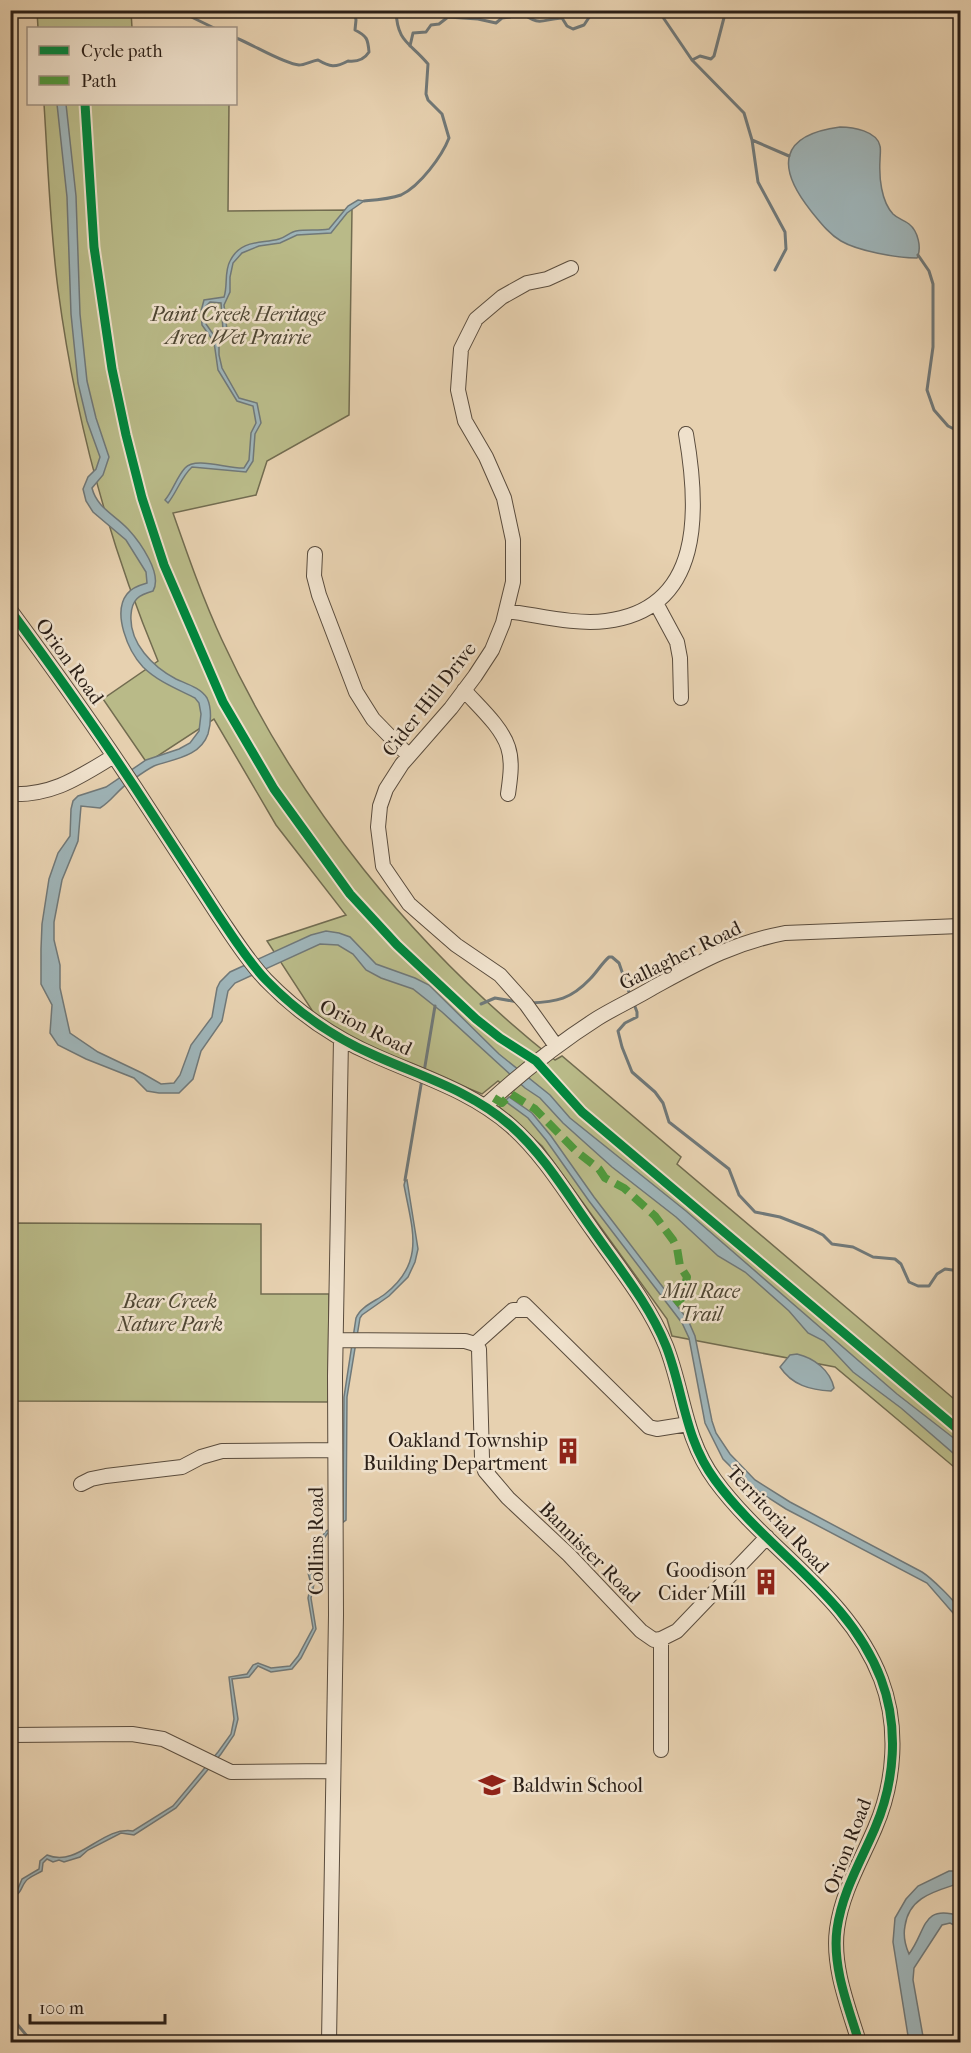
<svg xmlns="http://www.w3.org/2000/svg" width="971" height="2053" font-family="'IM FELL French Canon',serif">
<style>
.green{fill:#b9ba88;stroke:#726c50;stroke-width:1.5}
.water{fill:#9eb4b8;stroke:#707878;stroke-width:1.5;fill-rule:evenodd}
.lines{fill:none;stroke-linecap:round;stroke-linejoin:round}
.stream{stroke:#707878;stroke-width:3}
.minor-casing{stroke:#5a4c3d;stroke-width:16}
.minor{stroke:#efe1cc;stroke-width:14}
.quiet{stroke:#4f9a3d;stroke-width:8;stroke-dasharray:15 8;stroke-linecap:butt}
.cycleway-casing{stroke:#efe1cc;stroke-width:13}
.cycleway{stroke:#00873e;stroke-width:9}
.labels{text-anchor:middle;stroke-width:5;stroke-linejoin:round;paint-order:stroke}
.park-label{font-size:20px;font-style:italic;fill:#4e4633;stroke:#efe1cc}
.street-label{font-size:20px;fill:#2b1f17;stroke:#efe1cc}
.poi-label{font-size:20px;fill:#2b1f17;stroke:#efe1cc;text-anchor:end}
</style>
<rect width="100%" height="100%" fill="#e7d1b0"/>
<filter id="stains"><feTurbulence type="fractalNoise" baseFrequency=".00333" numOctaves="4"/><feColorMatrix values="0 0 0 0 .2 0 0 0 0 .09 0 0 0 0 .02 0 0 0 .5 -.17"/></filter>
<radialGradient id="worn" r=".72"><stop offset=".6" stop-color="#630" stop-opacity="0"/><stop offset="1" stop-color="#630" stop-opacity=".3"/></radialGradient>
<path class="green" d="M37,11H131L132,28H38Z
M44,104H229L228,211L352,210L349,415L267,461L256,495L173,513C188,556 203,599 222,640C298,805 413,947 555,1060L562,1056L681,1157L677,1164L960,1404V1472L835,1367L672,1336L667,1319L542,1146L499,1107L513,1094L498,1081L482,1094L373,1049L319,1021L267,941L346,915L276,825L214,719L147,763L103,699L158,661C108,541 75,418 58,289C50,228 48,165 44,104Z
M11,1223L261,1224V1294H329L328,1402L11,1401Z"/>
<path class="water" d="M57,104H66L76,196L80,314L87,381L96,418L109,457L103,475L92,488C97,508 115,515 128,529C140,542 163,574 153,591C139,595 132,599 131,615C129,643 153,667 176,679C187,684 201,688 207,698C212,708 211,724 208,734C200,757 173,759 154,766C146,770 138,776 131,781C119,788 112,801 100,808L81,806L78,841L62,880L54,922V940L60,965V988L70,1033L98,1052L142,1073L161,1084L174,1083L180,1075L191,1045L212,1017L217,988L220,982L230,972L311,935L326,931L339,933L350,937L376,964L415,978L429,985L499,1054L550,1095L570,1118L686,1211L897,1394L960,1443V1459L901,1408L853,1372L824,1341L808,1333L789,1311L745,1272L718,1256L676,1217L612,1167L563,1123L540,1098L525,1088L442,1012L413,989L381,978L366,970L353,954L338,945L320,944L235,983L228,991L222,1021L201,1051L193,1079L179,1093H159L147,1091L134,1078L86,1059L58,1045L50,1033L52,1005L41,984V949L42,924L49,879L58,853L70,836L71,809L73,801L78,796L106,787L146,760L179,749L190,743L199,731L201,714L199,703L195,698C177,689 157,681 143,667C128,651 112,613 127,594C131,588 140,585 147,583L146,572L126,540L93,512L86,501L83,489L88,477L96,469L100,457L87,421L78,383L71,314L67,197Z
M840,127C853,127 877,131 880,146C881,150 880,156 880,160C879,177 881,201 893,214C898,219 904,220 909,224C918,231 922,248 917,258C897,258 858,251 841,241C829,234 820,222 811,211C776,167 779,135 840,127Z
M358,200L364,201L347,213L331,233L297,235L280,243L259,246L242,253L233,263L230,277V292L224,305L227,330L219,346V355L222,368L239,398L257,403L261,423L255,434L253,461L246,472L192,467C181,477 177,492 168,503L165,500C173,491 176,478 185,468C195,456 228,469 244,468L249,460L251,433L256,423L253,406L237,401L218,370L214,342L202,325L201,311L204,300L224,297C228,286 224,272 230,261C241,239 261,244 279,239C286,237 290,232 296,231C307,229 318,231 329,229L348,206ZM210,302L221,303L223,330L218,341L206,324V306Z
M509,1097L532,1113L551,1136L594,1197L688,1320L695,1336L712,1421L716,1433L730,1454L755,1480L790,1502L922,1572C930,1577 957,1602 960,1611C961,1612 960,1620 960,1621L927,1583L786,1509L750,1486L723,1459L705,1423L689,1338L682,1323L589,1201L546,1140L528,1118L505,1101Z
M407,1180L418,1249L415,1262L408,1277L389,1296L362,1315L360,1318L347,1397L346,1520L327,1534L316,1551L310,1569L314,1584L311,1598L316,1629L301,1658L292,1669L271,1672L258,1666L249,1677L232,1679L238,1719L234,1735L221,1754L176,1808L134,1835L121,1833L88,1850L80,1857L64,1862L59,1860L53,1862L47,1859L43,1863L42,1871C37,1874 33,1875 28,1879C20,1885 23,1896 11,1895L10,1892L17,1891L22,1879L39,1869L40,1861L47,1855C79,1868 101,1826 133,1831L173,1806L218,1752L231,1734L234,1719L229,1677L247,1674L253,1665L258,1663L271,1668L290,1666L298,1656L313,1628L308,1598L311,1584L307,1569L313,1550L325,1532L343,1520L344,1397L356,1318C361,1306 376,1301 385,1294C426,1262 412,1229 404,1185L405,1181Z
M797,1354C814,1358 830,1370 834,1388L831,1391C810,1390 792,1385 780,1367L790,1355Z
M949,1871H960V1883C937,1891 909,1896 905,1926C903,1936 905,1945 909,1954C927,1930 921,1904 960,1916V1928L950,1923L942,1925L914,1968L913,1980L924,2042H909L893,1942L895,1918L906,1899L918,1886Z"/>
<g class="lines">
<path class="stream" d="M177,10L214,28
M658,10L692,60L744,113L752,140L758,182L785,232L786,249L775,270
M236,38C252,44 284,64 299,65C305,65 311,61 318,60C330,67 335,68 348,61C357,62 364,60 369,52C368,39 367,36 355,30L356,20L354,10
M410,46L413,33L426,32L431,25L439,24L448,17L478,19L496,23L502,18L510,17L519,11C542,28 540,19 562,18L567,26L573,29L584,25L594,10
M692,60L700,56L711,59L714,56L726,10
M752,140L789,156
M364,201C376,200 390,199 401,195C420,186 442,156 449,138L442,114L428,100L426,94L428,64C410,42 397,43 396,10
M918,255L929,271L933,284V347L927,390L934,410L948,426L960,432
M530,1003C557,1002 571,999 590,979C597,972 602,963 609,957H612L619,963L630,995
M481,1004L495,998L518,1002
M634,1004L637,1012V1017L625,1023L618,1031L622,1047L632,1072L655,1092L663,1103L669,1122L729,1169L739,1195L755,1212L780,1217L813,1230L823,1235L832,1244L853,1247L873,1257L895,1259L901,1264L909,1282L918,1286H929L937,1274L945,1269L960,1271
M424,1072L435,1006
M405,1180L422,1079
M17,2024L32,2042"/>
<g class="minor-casing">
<path id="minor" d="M315,554L314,576L319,595L356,692L373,719L409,756
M656,603L677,642L680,658L681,698
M10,610C58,675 105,741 149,809C172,844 195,880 218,915C233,937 247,960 266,980C298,1013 334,1038 376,1056C423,1077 471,1091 511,1126C544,1155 568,1196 594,1232C619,1268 649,1304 666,1346C684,1392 684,1438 715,1480C766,1550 849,1595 881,1679C899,1726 895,1782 875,1828C861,1861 842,1892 837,1929C832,1967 848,2006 859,2042
M506,611C538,615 574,625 606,621C704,609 699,509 686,434
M464,690C479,707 501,726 508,747C513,762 510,779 508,794
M10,794C53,796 79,777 114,756
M556,1046L526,1004L500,975L456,945L409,904L383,866L378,827L380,806L386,789L402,764L451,708L475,676L492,650L503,623L513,582V540L504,498L486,457L465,421L458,390L461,349L476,319L502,297L527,283L547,279L571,268
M485,1106C521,1073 557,1044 598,1018C616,1007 636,998 654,987C700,962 733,943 785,933L960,926
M524,1304L649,1427L657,1429L688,1424
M336,1340L465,1341L475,1344
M475,1344L479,1349L482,1458L485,1471L508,1498L569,1555L641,1631L654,1640L661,1639
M475,1344L513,1310H528
M81,1484L91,1479L106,1476L182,1467L201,1457L222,1451L335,1450
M661,1639L677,1631L767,1537
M661,1639V1750
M10,1735L132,1734L163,1739L231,1772L332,1771
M329,2042L336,1615L335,1376L341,1039"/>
</g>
<use href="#minor" class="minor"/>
<path class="quiet" d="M494,1098L502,1103L511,1094L535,1109L577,1152L599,1169L605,1178L624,1188L655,1216L673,1240L677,1248L680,1266L687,1277L682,1298L675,1304"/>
<g class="cycleway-casing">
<path id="cycleway" d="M85,104L94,247L112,369L126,435L142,498L164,565L223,702L274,789L350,894L397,945L476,1019L500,1038L536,1061L582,1112L960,1431
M10,610C58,675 105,741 149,809C172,844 195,880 218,915C233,937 247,960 266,980C298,1013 334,1038 376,1056C423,1077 471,1091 511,1126C544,1155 568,1196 594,1232C619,1268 649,1304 666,1346C684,1392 684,1438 715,1480C766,1550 849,1595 881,1679C899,1726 895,1782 875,1828C861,1861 842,1892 837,1929C832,1967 848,2006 859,2042"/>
</g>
<use href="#cycleway" class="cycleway"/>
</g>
<defs>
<g id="building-bare" transform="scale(2.07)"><path d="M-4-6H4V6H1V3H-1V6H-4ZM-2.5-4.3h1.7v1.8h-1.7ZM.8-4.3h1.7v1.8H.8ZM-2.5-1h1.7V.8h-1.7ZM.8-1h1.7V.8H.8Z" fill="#8f2418" stroke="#efe1cc" stroke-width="2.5" paint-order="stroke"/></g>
<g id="school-bare" transform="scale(2.07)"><path d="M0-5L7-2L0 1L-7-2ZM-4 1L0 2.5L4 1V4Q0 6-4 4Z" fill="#8f2418" stroke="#efe1cc" stroke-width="2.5" paint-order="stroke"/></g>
</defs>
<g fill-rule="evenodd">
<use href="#building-bare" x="568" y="1451"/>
<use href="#building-bare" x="766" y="1582"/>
<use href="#school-bare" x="492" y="1785"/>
</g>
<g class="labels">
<g class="park-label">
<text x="238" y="321">Paint Creek Heritage<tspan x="238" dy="23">Area Wet Prairie</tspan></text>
<text x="701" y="1298">Mill Race<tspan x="701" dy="23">Trail</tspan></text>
<text x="170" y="1308">Bear Creek<tspan x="170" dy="23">Nature Park</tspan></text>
</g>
<g class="street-label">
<text transform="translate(70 661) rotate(54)" y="7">Orion Road</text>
<text transform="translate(429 699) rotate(-52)" y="7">Cider Hill Drive</text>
<text transform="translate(680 955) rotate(-26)" y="7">Gallagher Road</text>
<text transform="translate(366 1027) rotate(27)" y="7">Orion Road</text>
<text transform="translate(778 1519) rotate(47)" y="7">Territorial Road</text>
<text transform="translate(316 1541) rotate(-90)" y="7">Collins Road</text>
<text transform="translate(590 1552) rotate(45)" y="7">Bannister Road</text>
<text transform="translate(847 1846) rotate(-69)" y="7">Orion Road</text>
</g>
<g class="poi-label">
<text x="548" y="1447">Oakland Township<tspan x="548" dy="23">Building Department</tspan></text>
<text x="746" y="1577">Goodison<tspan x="746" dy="23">Cider Mill</tspan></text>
<text x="512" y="1792" text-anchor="start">Baldwin School</text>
</g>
</g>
<rect width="971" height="2053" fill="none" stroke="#e7d1b0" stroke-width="36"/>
<rect x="12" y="12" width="947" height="2029" fill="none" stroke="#2b1f17" stroke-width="3"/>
<rect x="18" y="18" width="935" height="2017" fill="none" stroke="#2b1f17" stroke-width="1.5"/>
<rect x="27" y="27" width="210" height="78" fill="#efe1cc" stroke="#a19384" stroke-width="1.5"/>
<rect x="39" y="46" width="30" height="9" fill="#00873e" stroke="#a19384" stroke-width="1.5"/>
<text x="81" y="57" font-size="18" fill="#2b1f17">Cycle path</text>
<rect x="39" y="76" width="30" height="9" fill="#4f9a3d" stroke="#a19384" stroke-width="1.5"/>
<text x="81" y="87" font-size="18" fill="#2b1f17">Path</text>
<path d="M30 2014v9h135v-9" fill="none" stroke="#2b1f17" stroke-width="3"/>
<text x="39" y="2014" font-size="18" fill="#2b1f17" stroke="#efe1cc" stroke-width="4.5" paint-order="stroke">100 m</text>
<rect width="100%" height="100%" filter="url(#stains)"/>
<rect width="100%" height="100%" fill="url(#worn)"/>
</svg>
